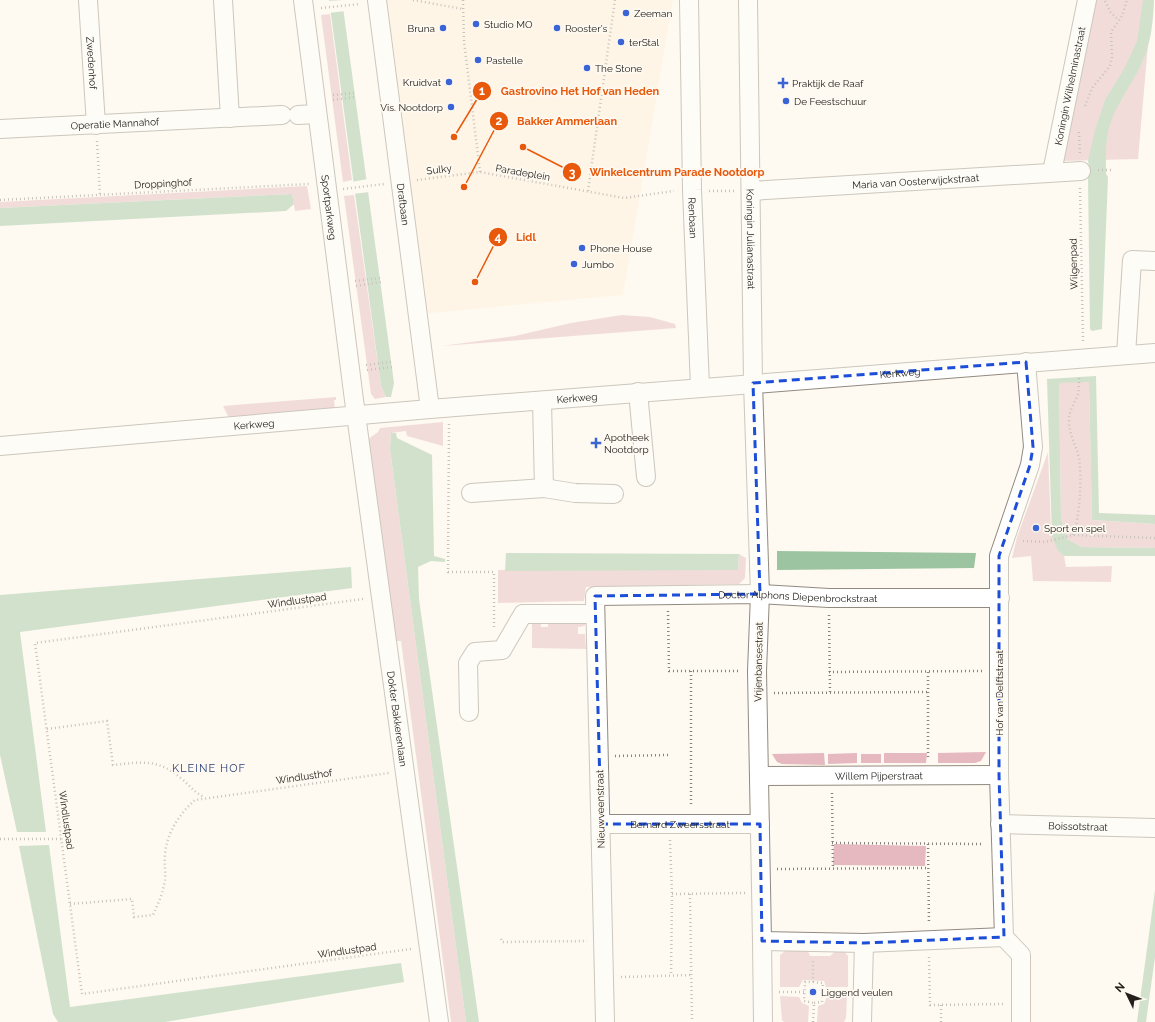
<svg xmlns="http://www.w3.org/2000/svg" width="1155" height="1022" font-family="Raleway,sans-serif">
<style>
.built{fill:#fef0dc}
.green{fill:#e5b9bf}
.water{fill:#9cc4a0}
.pier{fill:#fef9f1}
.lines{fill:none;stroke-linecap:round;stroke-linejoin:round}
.minor-casing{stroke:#928a7e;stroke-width:20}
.path{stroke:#86827c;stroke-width:2.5;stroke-dasharray:1 3;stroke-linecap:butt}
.minor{stroke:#fff;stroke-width:18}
.marked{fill:none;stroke:#1d4ed8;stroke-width:3;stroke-dasharray:8 5;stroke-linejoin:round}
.poi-dot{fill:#3a64d5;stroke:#fef9f1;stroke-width:1.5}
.labels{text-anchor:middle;stroke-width:3.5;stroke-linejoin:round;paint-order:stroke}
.poi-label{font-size:10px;fill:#24211c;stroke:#fef9f1;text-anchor:start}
.street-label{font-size:10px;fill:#24211c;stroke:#fef9f1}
.neighbourhood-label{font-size:11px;letter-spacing:1px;fill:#273e76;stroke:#fef9f1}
.leader{fill:none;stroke:#e8590c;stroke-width:1.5}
.callout-dot{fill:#e8590c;stroke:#fef9f1;stroke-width:1.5}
.mark-label{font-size:12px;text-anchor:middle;font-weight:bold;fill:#fff}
.callout-label{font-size:11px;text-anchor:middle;font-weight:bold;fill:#e8590c;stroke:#fef9f1;stroke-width:3.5;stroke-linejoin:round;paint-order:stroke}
</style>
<rect width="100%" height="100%" fill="#fef9f1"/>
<path class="built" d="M380,0H673L623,295L421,314Z"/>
<path class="green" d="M1095,0H1152L1138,159L1062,161Z
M330,14L352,180L343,182L321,15Z
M307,186L311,209L295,211L292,194L0,208V202Z
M354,195L381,386L386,397L375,399L371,394L344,196Z
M622,315L650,317L675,324L676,328L442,346L515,336L571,323Z
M1089,381L1092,520L1155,524V548L1082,547L1067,539L1061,518L1059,383Z
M336,397V400H334L335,409L229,418L223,406Z
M443,422V446L407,436L406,431L391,433L390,449L466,1022H451L401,641H395L367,440L378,432L380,428Z
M1048,452L1051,527L1058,551L1064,556L1066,567L1112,566L1111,582L1033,581L1031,556L1012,558L1017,537Z
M739,554L746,558L745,578L739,584L586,587L584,601L498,603V570H738Z
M585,618V626L578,627V634H585L586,649L532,648V620H541V627H548V620Z
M986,752L981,761L975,763H938V753Z
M824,753L825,765L782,764L777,762L772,754Z
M857,753V763L828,764V754Z
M884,753H927L926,763H884Z
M861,754H881V763H861Z
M834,844L926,846L925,866L833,865Z
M837,950L844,951L848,956V987H826L824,981L803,980L799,987H780V955L785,951H808L810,956H830Z
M847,995L846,1018L844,1022H817L818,1006L824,1004L827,996Z
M780,996L799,997L802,1003L809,1006L808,1022H784L782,1020Z"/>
<path class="water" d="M329,0H342L394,383L391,397H386L381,386Z
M1143,0H1154C1153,24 1151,44 1141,65C1131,86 1117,103 1110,125C1105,140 1106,158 1106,174L1108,177L1102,329L1092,331L1090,329L1088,178L1090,174L1088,161L1095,130L1105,100L1124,69L1137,41Z
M292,194L294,204L286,211L0,226V208Z
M1096,376L1099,513L1155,515V524L1092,520L1089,382L1059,383L1061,518L1067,539L1082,547L1155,548V556H1064L1058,551L1052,537L1047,379Z
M391,433H396L397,438L432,455L434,556L445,559V562L431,561L418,567L419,599L479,1022H466L390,449Z
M777,551L976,553L974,568L777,570Z
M506,553L739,554L738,570L505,571Z
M351,567L352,588L20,632L46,832H17L0,755V595Z
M49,845L70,1007L401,963L404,982L165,1022H58L53,1014L19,846Z
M1155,890V957L1146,1022H1137Z"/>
<path class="pier" d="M344,0L346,11L328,13L327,1Z
M368,179L370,192L352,194L351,182Z"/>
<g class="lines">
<g class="minor-casing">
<g id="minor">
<path id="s1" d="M88,0L96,125"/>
<path d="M223,0L230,118"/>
<path id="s2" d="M303,0L354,400L439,1022"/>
<path id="s3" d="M377,0L430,409"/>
<path id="s4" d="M689,0L692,190L700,387"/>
<path id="s5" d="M748,0L753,383L760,594L757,671L762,941"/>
<path d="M298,115L316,114"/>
<path id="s6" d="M0,129L282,115"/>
<path id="s7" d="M1052,172L1087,0"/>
<path id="s8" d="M751,191L1081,171"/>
<path d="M1126,355L1132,260L1155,261"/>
<path d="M638,392L646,477"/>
<path d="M542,401L544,488"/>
<path id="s9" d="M0,446L430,409L1155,353"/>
<path d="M471,493L544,488L575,493L614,494"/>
<path d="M469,712L468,663L475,652L502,650L523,614H595"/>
<path id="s10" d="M759,776L999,775"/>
<path id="s11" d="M601,824H760"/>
<path id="s12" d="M1000,824L1155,828"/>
<path id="s13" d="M605,1022L595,596L760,594L829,598H1000"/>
<path d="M763,1022L762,941L864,943L1004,937"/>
<path d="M862,1022L864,943"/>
<path d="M1021,1022V955L1004,937L999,775V556L1030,465L1033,447L1026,362"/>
</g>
</g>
<path class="path" d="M413,0L463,9
M463,0L464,41L480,172
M1105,1L1111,13L1119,20
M321,8L360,4
M333,95L355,93
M333,100L356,97
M1085,106L1092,88L1110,66L1112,57L1111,32L1122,16L1127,0
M1079,132L1080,155
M97,141L100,195
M1098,170H1114
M417,180L480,172L624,198L674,191
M1080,188L1083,341
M343,189L384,184
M588,191L615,0
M709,191H734
M0,200L309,184
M355,281L380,278
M356,286L381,282
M366,365L391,362
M367,370L392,367
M449,424L448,572H494V628
M1073,535C1080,519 1082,475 1079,458C1076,444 1069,436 1069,420C1069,410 1075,403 1078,394C1079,388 1079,381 1079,375
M1023,541L1045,542L1073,535L1155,538
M363,599L35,643L82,994L411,949
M668,611L669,671H741
M829,615L830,692
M691,671V806
M829,672L983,671
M928,672V759
M774,693L928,692
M47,729L107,721L113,765C144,762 158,758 183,780C190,786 195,793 204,797
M615,756L669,755
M832,793L833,869
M0,839H61
M670,840L672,894L671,976
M832,843L984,844
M928,844L929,924
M777,869L928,868
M672,894L745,893
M690,894L692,1022
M70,904L132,899L134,917L153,915C158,904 163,893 165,880C166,872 164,864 165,855C166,834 180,813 195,800L389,773
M501,939L502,942L587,941
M929,957L930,1005L1005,1004
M621,977L691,975
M813,982L823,983L822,1002L814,1003
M779,992H805
M822,992H846
M941,1005V1022
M813,1022L814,1003L804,1001L805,982H813V960"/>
<use href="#minor" class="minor"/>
</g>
<path d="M0 0H1155V1022H0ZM1026,362L1033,447L1030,465L999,556V775L1004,937L864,943L762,941L760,824H601L595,596L760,594L753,383Z" fill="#fef9f1" fill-opacity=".55" fill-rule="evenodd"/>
<path class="marked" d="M1026,362L1033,447L1030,465L999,556V775L1004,937L864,943L762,941L760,824H601L595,596L760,594L753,383Z"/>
<g class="poi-dot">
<circle cx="626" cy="13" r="4"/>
<circle cx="476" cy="24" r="4"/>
<circle cx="443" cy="28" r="4"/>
<circle cx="557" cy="28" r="4"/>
<circle cx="621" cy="42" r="4"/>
<circle cx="478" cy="60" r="4"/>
<circle cx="587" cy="68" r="4"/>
<circle cx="449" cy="82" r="4"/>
<path d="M781 77h4v4h4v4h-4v4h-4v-4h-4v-4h4z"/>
<circle cx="786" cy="101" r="4"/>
<circle cx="451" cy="107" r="4"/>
<circle cx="582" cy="248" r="4"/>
<circle cx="574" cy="264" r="4"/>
<path d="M594 437h4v4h4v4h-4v4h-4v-4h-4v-4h4z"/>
<circle cx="1036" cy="528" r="4"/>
<circle cx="813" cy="992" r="4"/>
</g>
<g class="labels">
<g class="poi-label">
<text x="634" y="17">Zeeman</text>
<text x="484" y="28">Studio MO</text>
<text x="435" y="32" text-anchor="end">Bruna</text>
<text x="565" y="32">Rooster's</text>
<text x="629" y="46">terStal</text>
<text x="486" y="64">Pastelle</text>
<text x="595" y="72">The Stone</text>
<text x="441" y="86" text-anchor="end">Kruidvat</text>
<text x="792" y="87">Praktijk de Raaf</text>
<text x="794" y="105">De Feestschuur</text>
<text x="443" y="111" text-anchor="end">Vis. Nootdorp</text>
<text x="590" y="252">Phone House</text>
<text x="582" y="268">Jumbo</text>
<text x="604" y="441">Apotheek<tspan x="604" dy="12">Nootdorp</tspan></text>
<text x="1044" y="532">Sport en spel</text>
<text x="821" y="996">Liggend veulen</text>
</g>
<g class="street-label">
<text dy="4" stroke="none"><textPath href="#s1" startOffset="63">Zwedenhof</textPath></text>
<text dy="4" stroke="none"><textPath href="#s7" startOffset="88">Koningin Wilhelminastraat</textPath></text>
<text dy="4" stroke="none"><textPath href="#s6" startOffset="115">Operatie Mannahof</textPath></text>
<text transform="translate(439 169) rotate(-7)" y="4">Sulky</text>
<text transform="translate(523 172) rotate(10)" y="4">Paradeplein</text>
<text dy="4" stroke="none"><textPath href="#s8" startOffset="165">Maria van Oosterwijckstraat</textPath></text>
<text transform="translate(163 183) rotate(-3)" y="4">Droppinghof</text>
<text dy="4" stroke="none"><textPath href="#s3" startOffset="206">Drafbaan</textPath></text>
<text dy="4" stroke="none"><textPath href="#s2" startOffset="209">Sportparkweg</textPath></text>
<text dy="4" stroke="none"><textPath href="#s4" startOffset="218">Renbaan</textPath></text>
<text dy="4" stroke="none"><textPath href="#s5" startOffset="239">Koningin Julianastraat</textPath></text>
<text transform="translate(1073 264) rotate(-91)" y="4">Wilgenpad</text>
<text dy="4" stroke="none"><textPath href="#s9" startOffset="903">Kerkweg</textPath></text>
<text dy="4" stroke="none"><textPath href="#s9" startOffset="579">Kerkweg</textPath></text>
<text dy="4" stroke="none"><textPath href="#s9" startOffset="255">Kerkweg</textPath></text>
<text dy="4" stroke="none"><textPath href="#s13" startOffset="629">Doctor Alphons Diepenbrockstraat</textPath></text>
<text transform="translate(297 600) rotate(-8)" y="4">Windlustpad</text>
<text transform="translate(758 662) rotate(-89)" y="4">Vrijenbansestraat</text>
<text transform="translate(999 693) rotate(-90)" y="4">Hof van Delftstraat</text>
<text dy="4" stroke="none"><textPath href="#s2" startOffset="725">Dokter Bakkerenlaan</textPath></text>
<text transform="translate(304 776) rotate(-8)" y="4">Windlusthof</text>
<text dy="4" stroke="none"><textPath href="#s10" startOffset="120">Willem Pijperstraat</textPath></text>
<text transform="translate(600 809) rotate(-91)" y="4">Nieuwveenstraat</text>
<text transform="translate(67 820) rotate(82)" y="4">Windlustpad</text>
<text dy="4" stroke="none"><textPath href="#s11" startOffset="79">Bernard Zweersstraat</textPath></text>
<text dy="4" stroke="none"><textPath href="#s12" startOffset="78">Boissotstraat</textPath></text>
<text transform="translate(347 950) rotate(-8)" y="4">Windlustpad</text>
</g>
<g class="neighbourhood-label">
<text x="209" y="772">KLEINE HOF</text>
</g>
</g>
<path class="leader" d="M454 137L482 91M464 187L499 121M523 147L572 172M475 282L498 237"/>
<g class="callout-dot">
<circle cx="454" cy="137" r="4"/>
<circle cx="464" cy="187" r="4"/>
<circle cx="523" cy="147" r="4"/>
<circle cx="475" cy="282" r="4"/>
<circle cx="482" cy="91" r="10"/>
<circle cx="499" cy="121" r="10"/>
<circle cx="572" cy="172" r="10"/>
<circle cx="498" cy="237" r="10"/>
</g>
<g class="mark-label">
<text x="482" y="95">1</text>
<text x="499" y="125">2</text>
<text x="572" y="177">3</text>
<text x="498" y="241">4</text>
</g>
<g class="callout-label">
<text x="580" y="95">Gastrovino Het Hof van Heden</text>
<text x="567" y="125">Bakker Ammerlaan</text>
<text x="677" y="176">Winkelcentrum Parade Nootdorp</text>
<text x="526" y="241">Lidl</text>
</g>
<g transform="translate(1127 994) rotate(313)" stroke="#fef9f1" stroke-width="3" paint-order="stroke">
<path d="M0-3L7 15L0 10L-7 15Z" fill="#24211c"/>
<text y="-6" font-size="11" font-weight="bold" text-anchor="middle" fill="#24211c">N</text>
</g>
</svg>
